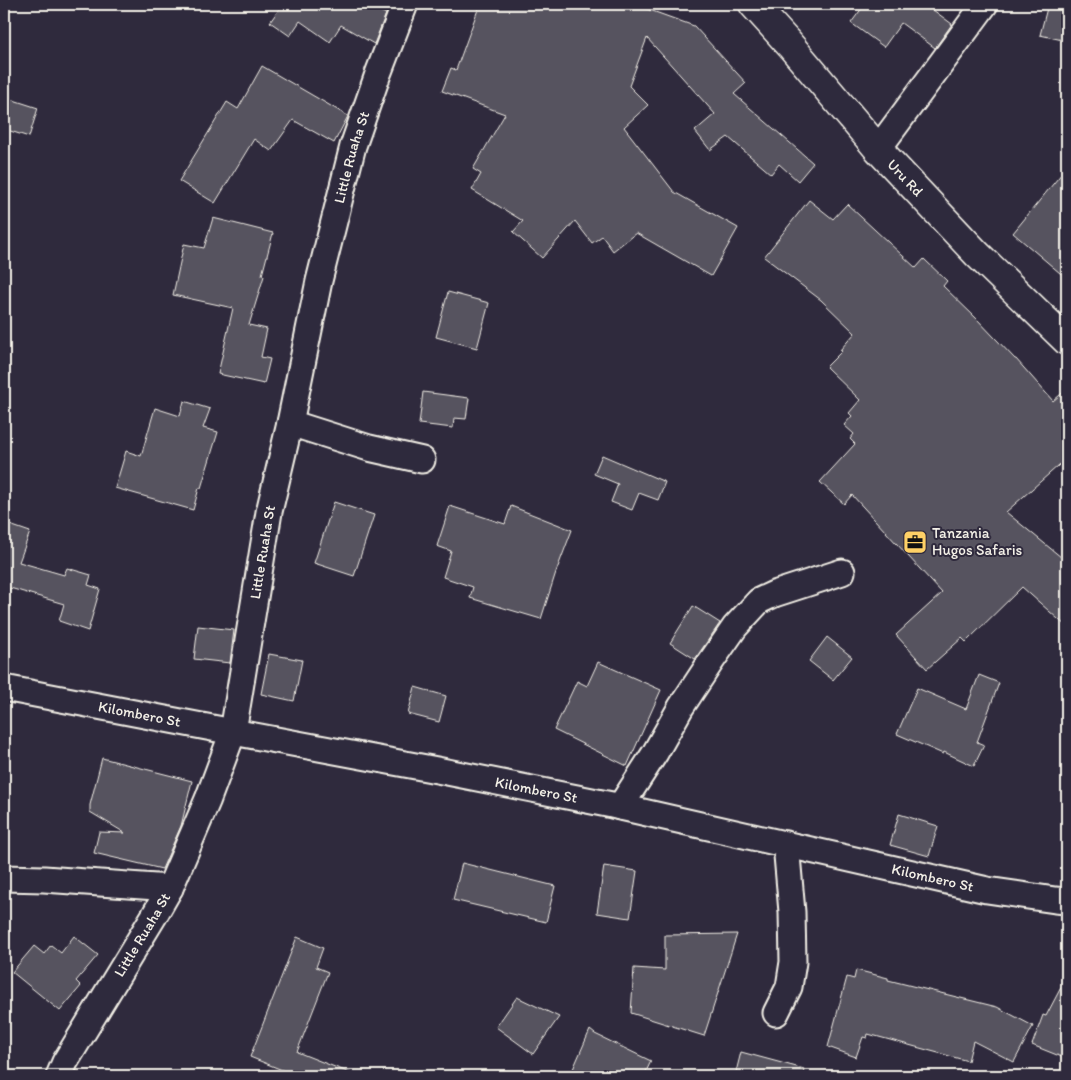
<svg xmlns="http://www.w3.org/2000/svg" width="1071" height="1080" font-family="Itim,sans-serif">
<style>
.building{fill:#56525f;stroke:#f4f1e8}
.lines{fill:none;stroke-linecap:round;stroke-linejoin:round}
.street-casing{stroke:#f4f1e8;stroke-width:29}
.secondary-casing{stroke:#f4f1e8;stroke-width:31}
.street{stroke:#2f2a3d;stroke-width:25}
.secondary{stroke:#2f2a3d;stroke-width:28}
.labels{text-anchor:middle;stroke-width:4;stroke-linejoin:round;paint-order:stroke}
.street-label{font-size:15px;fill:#f4f1e8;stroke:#2f2a3d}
.poi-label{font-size:15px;fill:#f4f1e8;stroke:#2f2a3d;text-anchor:start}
</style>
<rect width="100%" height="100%" fill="#2f2a3d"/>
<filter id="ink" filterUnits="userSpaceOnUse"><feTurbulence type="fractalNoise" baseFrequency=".02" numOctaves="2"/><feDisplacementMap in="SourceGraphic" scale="10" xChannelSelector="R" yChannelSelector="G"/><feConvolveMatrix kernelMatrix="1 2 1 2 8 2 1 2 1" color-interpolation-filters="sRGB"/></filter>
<g filter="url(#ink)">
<path class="building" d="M274,4H367L386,14L374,44L341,25L330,42L300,21L290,36L270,22L280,8Z
M480,4H633L694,26L746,83L734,94L813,163L798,181L779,164L771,174L728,137L710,150L695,131L715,114L647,38L629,86L648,105L624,127L674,192L738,228L711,276L636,233L613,251L602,236L592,243L575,221L542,258L513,232L523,221L472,190L481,174L473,169L505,114L442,91L451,68L456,70Z
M865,4H925L952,24L935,48L901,23L884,47L851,23Z
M1048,4H1067V41L1040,35Z
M262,66L348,116L334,143L293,120L271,151L254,139L215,203L179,181L227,102L238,109Z
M4,97L38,108L29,137L4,129Z
M1067,167V279L1013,233Z
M809,200L833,219L847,204L916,268L924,259L947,281L943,286L976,318L1015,359H1016L1053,401L1067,389V458L1006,512L1067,562V627L1022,587L966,642L962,638L927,669L896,635L942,593L852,495L844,504L820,482L855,444L850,439L854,434L844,425L852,416L849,413L860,400L826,367L842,351L840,350L855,333L821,300L764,257Z
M213,218L273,233L262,275L264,276L249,325L267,329L261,357L270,359L264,384L218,374L233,308L173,295L184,244L204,248Z
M448,292L489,303L477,348L436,337Z
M423,392L469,398L466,419L454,418L453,428L419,424Z
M184,401L210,409L203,428L218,432L201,488H199L193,510L115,488L126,451L141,456L155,408L180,416Z
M602,455L665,482L658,500L639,493L632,510L611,502L618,484L594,474Z
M334,502L374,515L354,576L314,563Z
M450,506L505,524L511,506L572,530L556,572L541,619L470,598L473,587L443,577L451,551L437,546Z
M4,523L30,532L19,562L64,575L67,568L91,575L88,585L100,589L88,631L59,621L64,604L10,588L7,597L4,596Z
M693,606L720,623L695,659L670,643Z
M198,626L234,630L230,663L194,659Z
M827,637L852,657L833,680L809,661Z
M269,654L302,660L294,701L261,694Z
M598,662L661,690L627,766L554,730L577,681L587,686Z
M979,675L999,683L977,742L984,745L974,766L944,752L943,754L897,734L917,688L966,709Z
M415,687L446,696L439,722L408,714Z
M102,758L192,781L181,826L162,869L94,853L99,832L125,833L90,812V805Z
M899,814L938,826L929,856L890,845Z
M462,863L555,886L546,922L453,900Z
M604,866L637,871L630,918L597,913Z
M737,934L704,1036L631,1013L634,968L665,970V935Z
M74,936L98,955L76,981L81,986L60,1011L12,972L34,946L44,954L51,945L61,953Z
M297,937L323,948L316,967L328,972L297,1052L355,1075V1076H297L250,1057Z
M856,970L888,978V980L997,1007L1033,1026L1014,1062L973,1041L968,1061L868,1034L867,1038L863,1037L856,1057L828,1047L847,977L854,979Z
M1067,976V1059L1032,1045L1043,1015L1046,1016Z
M517,997L559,1017L533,1054L496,1027Z
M590,1030L595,1034L651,1061L644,1076H570Z
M741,1052L804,1069L803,1076H735Z"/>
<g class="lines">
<g class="street-casing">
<g id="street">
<path d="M878,149L985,4"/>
<path d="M290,423L369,448L422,460"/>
<path id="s1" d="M4,688L233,732L437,770L612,805L987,890L1055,900L1067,901"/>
<path d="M620,807L655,753L681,707L712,660L735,627L759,601L774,594L842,572"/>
<path d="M4,878L44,879L170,888"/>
<path d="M776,1013L789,987L793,962L792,912L786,844"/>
<path id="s2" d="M59,1076L65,1062L154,916L170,888L208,799L233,732L269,512L290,423L319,281L353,146L378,74L405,4"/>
</g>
</g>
<g class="secondary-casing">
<g id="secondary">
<path id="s3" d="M753,4L790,45L878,149L977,254L1067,341"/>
</g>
</g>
<use href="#street" class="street"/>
<use href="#secondary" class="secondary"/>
</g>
</g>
<defs>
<g id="office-square" transform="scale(1.25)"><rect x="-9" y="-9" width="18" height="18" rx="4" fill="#ffd166" stroke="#2f2a3d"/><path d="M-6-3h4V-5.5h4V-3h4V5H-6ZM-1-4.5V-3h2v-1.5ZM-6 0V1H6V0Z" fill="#111"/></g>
</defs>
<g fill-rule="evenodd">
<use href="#office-square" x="915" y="542"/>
</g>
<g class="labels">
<g class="street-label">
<text dy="5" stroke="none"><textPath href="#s2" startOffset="974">Little Ruaha St</textPath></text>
<text dy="5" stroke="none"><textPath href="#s3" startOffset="231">Uru Rd</textPath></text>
<text dy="5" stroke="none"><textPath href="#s2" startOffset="569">Little Ruaha St</textPath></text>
<text dy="5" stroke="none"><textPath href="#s1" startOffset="138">Kilombero St</textPath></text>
<text dy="5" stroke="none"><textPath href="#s1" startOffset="542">Kilombero St</textPath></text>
<text dy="5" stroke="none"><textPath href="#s1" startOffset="948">Kilombero St</textPath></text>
<text dy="5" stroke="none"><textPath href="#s2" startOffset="164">Little Ruaha St</textPath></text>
</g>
<g class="poi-label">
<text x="932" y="538">Tanzania<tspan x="932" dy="17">Hugos Safaris</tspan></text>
</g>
</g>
<rect width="1071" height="1080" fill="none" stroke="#2f2a3d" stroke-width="20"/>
<rect x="10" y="10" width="1051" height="1060" fill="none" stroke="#f4f1e8" stroke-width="2" filter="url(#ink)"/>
</svg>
